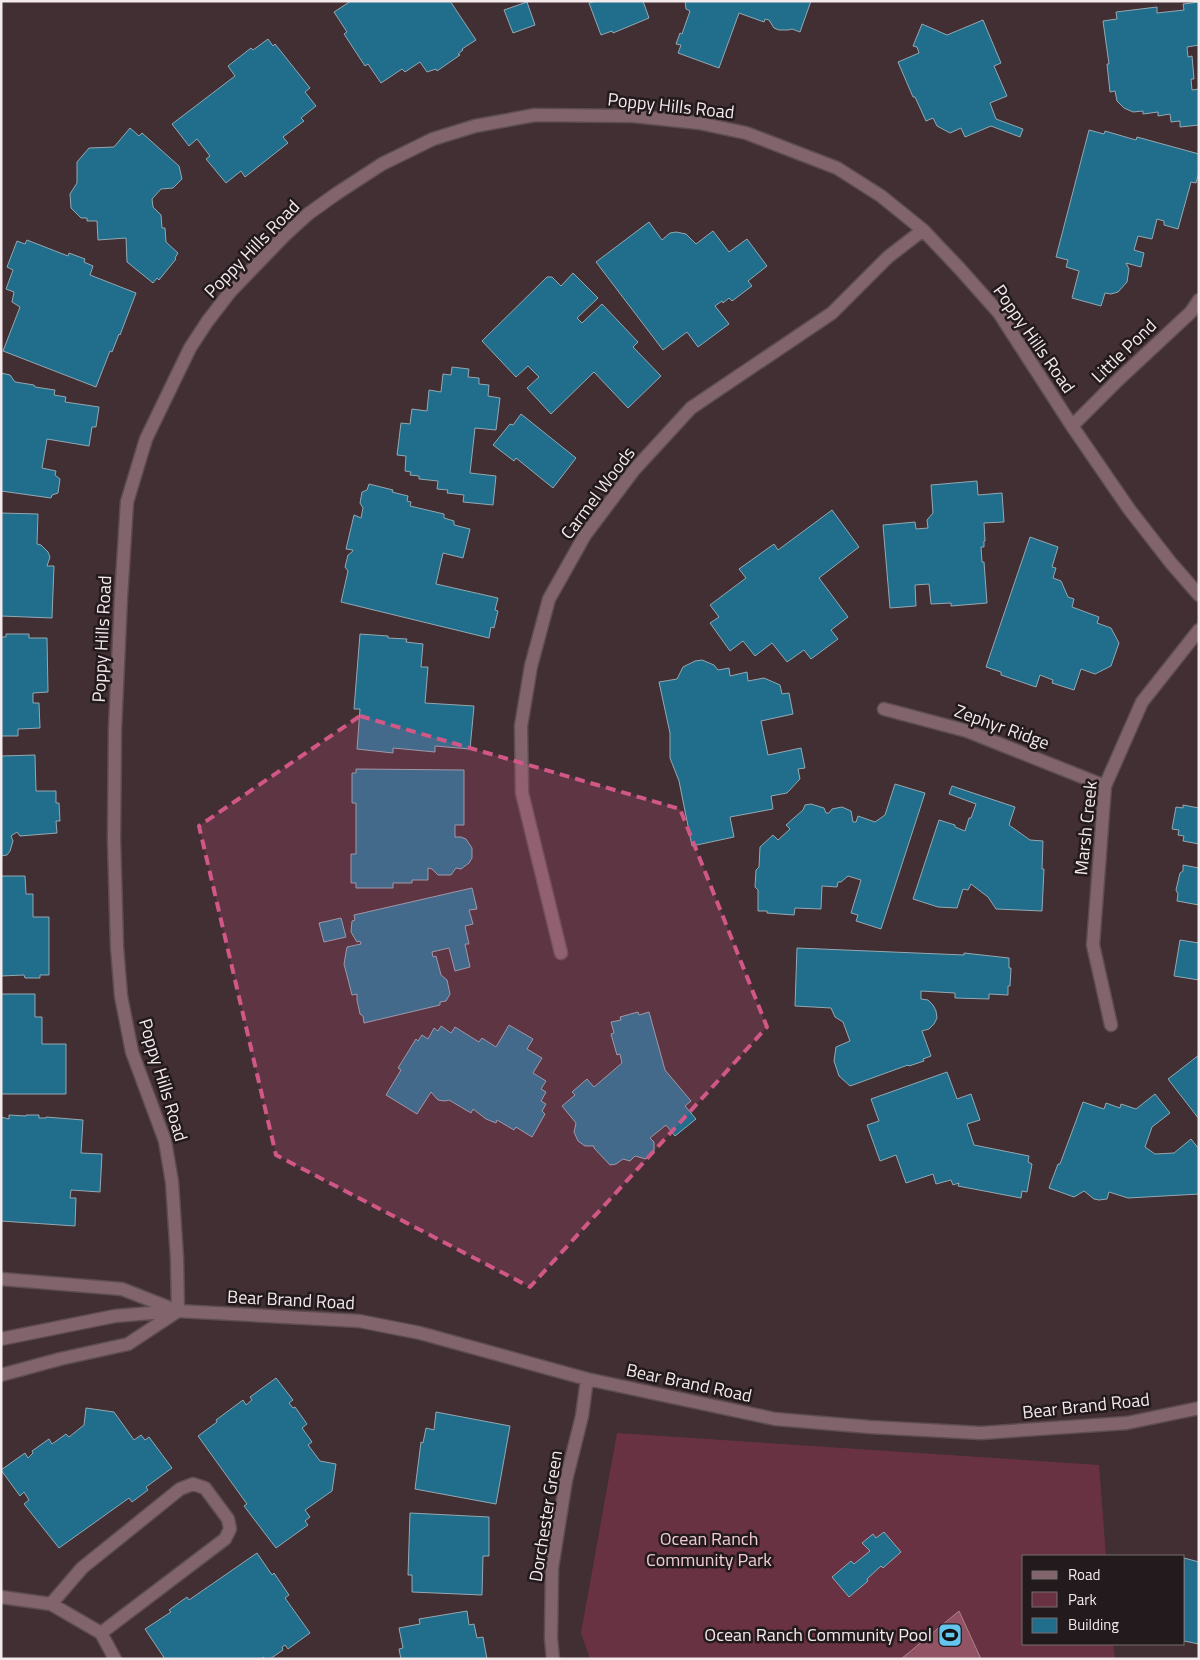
<svg xmlns="http://www.w3.org/2000/svg" width="1200" height="1660" font-family="'Titillium Web',sans-serif">
<style>
.green{fill:#693243}
.water{fill:#925365;stroke:#af808d}
.building{fill:#206e8c;stroke:#94a8b2}
.lines{fill:none;stroke-linecap:round;stroke-linejoin:round}
.minor-casing{stroke:#5e4d50;stroke-width:15}
.minor{stroke:#82656c;stroke-width:12}
.marked{fill:#d15786;fill-opacity:0.2;stroke:#d15786;stroke-width:4;stroke-dasharray:10 6;stroke-linejoin:round}
.labels{text-anchor:middle;stroke-width:5;stroke-linejoin:round;paint-order:stroke}
.street-label{font-size:18px;fill:#f4e9eb;stroke:#221a1c}
.park-label{font-size:18px;fill:#f2cad4;stroke:#221a1c}
.poi-label{font-size:18px;fill:#f4e9eb;stroke:#221a1c;text-anchor:end}
</style>
<rect width="100%" height="100%" fill="#412f33"/>
<path class="green" d="M617,1433L1099,1465L1106,1556H1024V1644H1113L1115,1659H590L581,1633Z"/>
<path class="water" d="M959,1611L981,1659H901Z"/>
<path class="building" d="M351,1H450L476,40L462,49L463,50L458,54L460,55L437,71L436,69L427,72L420,62L405,72L402,69L381,83L368,64L365,66L344,34L347,32L334,12Z
M596,1H643L649,18L613,33L612,31L601,35L589,3Z
M685,1H811L800,32L792,29L788,30H779L774,28L769,20L765,19L764,22L739,13L719,68L678,53L681,45L676,44L680,33L682,34L690,11L686,9Z
M527,2L535,25L513,33L504,10Z
M1199,2V45L1187,47L1188,57L1192,56L1194,79H1191L1192,90L1199,89V125L1180,127V121L1171,122L1170,114L1158,116V112L1143,114V111L1133,112L1124,108L1117,101L1115,91L1110,92L1107,64H1109L1103,21L1117,19L1116,12L1157,7V13L1184,10L1183,4Z
M983,20L1001,63L994,66L1007,96L990,103L996,119L1023,129L1020,137L991,126L965,137L961,128L950,133L937,126L933,118L926,121L915,97H913L898,62L919,53L917,47L913,46L922,24L947,35Z
M268,39L273,46L275,44L310,88L305,92L316,106L301,118L304,121L283,137L288,143L245,177L241,171L226,183L206,159L210,156L197,139L189,146L172,124L235,76L228,66L251,48L253,50Z
M130,128L139,136L142,133L179,166L182,179L173,188L161,189L152,199L153,207L161,215L162,228H165L166,242L178,253L175,258L176,259L159,280L157,278L153,283L127,262L126,238L98,240L97,221H87V218H81L71,208L70,194L77,183V162L89,148L114,147Z
M1089,130L1104,134L1105,131L1136,140L1137,137L1199,154V172L1196,183L1191,182L1178,229L1164,225V221L1157,219L1152,239L1138,236L1134,250L1144,253L1141,267L1126,263L1129,269L1127,282L1118,292L1111,294L1105,293L1101,306L1072,298L1079,271L1066,267L1068,260L1056,257Z
M649,222L662,240L670,233L676,232L686,234L696,244L713,231L729,252L747,239L767,266L748,281L752,286L732,301L729,298L723,303L722,301L715,306L729,324L698,347L687,332L663,350L596,262Z
M27,240L68,256L69,253L85,259L84,262L93,266L90,275L136,293L120,335L119,334L112,352L110,351L96,387L3,351L20,307L12,302L14,292L6,289L13,270L7,267L17,241L25,244Z
M573,273L598,298L577,318L582,323L602,304L638,342L633,347L661,376L628,408L594,372L551,414L527,388L539,377L528,366L516,377L482,341L547,277H552L561,286Z
M452,367L469,369L468,377L479,378V384L489,385L488,396L500,398L496,430L475,428L470,473L496,476L493,505L463,502L464,495L447,493L448,490L437,489L438,481L419,479V476L410,475L411,472L405,471L406,456L397,455L401,423L410,424L412,409L427,411L429,390L441,392L443,374L451,375Z
M1,373L10,375L15,382L34,385L35,387L55,390L54,395L66,397L65,402L99,407L96,427H92L89,446L47,439L42,468L56,471L55,475L60,479L58,493L52,495L51,498L1,491Z
M521,414L576,458L553,488L516,458L514,461L493,445L510,424L513,425Z
M977,481L978,495L1002,493L1004,522L984,523L985,541H984V547H981L982,562H984L987,603L951,606V603L931,604L929,584L915,585L916,606L890,608L883,525L915,522L916,529L928,528L927,520L933,513L931,485Z
M369,484L393,490L392,492L408,496L407,501L411,502L410,506L444,514V518L454,521V525L470,529L463,558L443,553L436,584L498,598L495,610L498,611L494,628L491,627L489,638L341,602L348,571L345,567L348,555L352,552L353,550L346,549L354,515L361,518L363,508L360,503L362,492L367,490Z
M832,510L859,547L819,578L848,617L831,630L838,639L811,659L804,650L787,662L772,643L755,656L743,641L730,651L710,623L719,617L710,605L746,578L739,569L774,544L778,550Z
M1,513L38,514L37,544L41,545L48,552L50,557L47,566H54L52,618L1,616Z
M1030,537L1058,547L1052,567L1056,568L1053,578L1061,581L1068,597L1074,599L1072,607L1099,617L1097,623L1111,628L1119,643L1111,666L1095,674L1081,669L1074,690L1052,683L1053,680L1040,675L1036,687L1001,675V672L986,667Z
M6,634H29V638H47L48,692L33,693V703H39L40,728L18,729V736H1V637H6Z
M360,634L388,636V638L407,639L406,642L423,644L421,667H428L425,703L474,706L470,749L435,746V752L393,748V753L357,749L360,709H354Z
M702,660L714,665L718,670L729,668L730,676L747,672L748,681L764,678L780,685L782,694L789,693L793,714L761,721L768,755L801,748L805,768L798,769L800,779L787,793L771,796L773,809L730,817L734,837L692,846L679,781L670,758V733L659,682L677,679L683,667L695,661Z
M35,755L36,791H56V803H59L60,821H56L57,833L20,836L17,832L11,836L13,841L10,851L7,855L1,856V756Z
M356,769L464,770V825H455V837H461L466,839L472,848V858L469,863L461,869L456,868L451,875H438L432,869L428,868V880H412V883H393V888H356V883H351V854H356V803H352V773H356Z
M895,784L925,793L881,929L856,921L858,915L851,913L861,880L848,876L841,882H838L837,887L822,886L821,909L795,908L794,915L767,913V911H758V890L755,887L756,870L759,867L760,847L773,835L778,840L790,829L786,825L803,810L805,805L811,804L824,808L826,813H829L832,809L842,807L851,811L853,822H856L858,816L875,822L885,815Z
M952,786L1015,807L1009,825L1030,840L1043,841L1042,869H1044L1042,911L996,909L988,897L971,884L968,890L963,889L957,908L938,907L913,899L939,820L955,825V827L965,831L969,818H971L976,804L949,794Z
M1183,805L1199,808V844L1183,841L1184,836L1178,835L1179,830L1172,829L1176,807L1183,808Z
M1183,865L1199,868V905L1177,901L1178,894L1176,890L1180,873L1183,871Z
M1,876H25L26,894H33V917H49V975H40V978H25L24,975L1,976Z
M472,888L477,909L469,910L473,924L465,926L469,944H465L470,967L455,971L449,948L432,952L433,957L436,956L441,975L447,980L450,994L446,1001L440,1002V1005L364,1023L363,1016L360,1014L357,1000V994L352,995L344,964L347,947L361,944L360,941L357,942L351,932L352,921L355,920L354,915Z
M341,918L346,937L324,942L319,923Z
M1180,940L1199,943V980L1174,976Z
M797,948L964,955V953L1009,958V968H1011L1010,986H1008V995L989,994V999L955,998V993L921,991V999L928,1000L933,1005L936,1011L937,1018L934,1024L929,1029L922,1031L931,1056L923,1059L924,1061L909,1066L908,1065L850,1086L839,1076L834,1061L836,1047L850,1041L843,1022L835,1017L831,1008L795,1006Z
M1,994H35V1017H42V1044H66V1094H1Z
M638,1012L639,1015L649,1012L665,1070L691,1101L685,1106L696,1119L675,1136L666,1125L650,1138L654,1142V1152L646,1159L635,1156L630,1161L623,1159L616,1164L610,1165L594,1148V1146H585L578,1141L574,1132L576,1123L562,1106L575,1095L572,1092L587,1079L594,1087L622,1063L620,1054L617,1055L611,1034L614,1033L611,1022L621,1020L620,1017Z
M509,1025L533,1039L527,1049L542,1058L533,1073L546,1081L541,1089L546,1092L541,1101L546,1104L542,1111L545,1114L532,1137L516,1127L514,1130L497,1120L496,1123L486,1119L473,1109L471,1113L449,1100L445,1101L438,1100L431,1092L417,1114L386,1095L401,1070L398,1068L416,1039L418,1041L422,1035L428,1039L434,1028L438,1031L441,1026L451,1033L455,1027L479,1042L482,1038L496,1047Z
M1199,1055V1119L1168,1079Z
M947,1072L957,1099L971,1094L980,1120L967,1124L974,1145L1029,1156L1028,1162L1032,1164L1027,1192L1022,1191L1021,1198L958,1186L959,1183L953,1185L951,1180L936,1184L933,1174L906,1183L896,1155L880,1161L867,1125L879,1121L871,1099Z
M1155,1094L1170,1113L1152,1127L1145,1147L1155,1154L1174,1153L1191,1139L1199,1149V1194L1128,1198L1109,1192L1107,1199L1099,1200L1094,1199L1084,1191L1074,1197L1049,1188L1058,1164H1060L1083,1102L1104,1109L1106,1103L1120,1108L1121,1104L1136,1109Z
M9,1115L26,1116V1115H39V1118H46V1117L83,1120L81,1153L102,1154L100,1192L71,1190L70,1198H76L75,1226L1,1221V1117L9,1119Z
M276,1378L293,1400L289,1403L293,1408L295,1407L307,1424L302,1428L312,1442L308,1445L320,1461L336,1464L332,1491L305,1510L310,1517L305,1521L308,1525L276,1548L244,1506L247,1504L198,1436L217,1422L216,1420L243,1400L246,1405L252,1400L250,1397Z
M86,1408L114,1412L134,1440L141,1435L145,1440L149,1437L172,1468L146,1487L148,1490L132,1502L129,1498L59,1548L24,1504L29,1500L24,1492L20,1496L1,1470L25,1453L28,1458L33,1453L32,1451L49,1439L52,1444L66,1434L69,1437L84,1425Z
M436,1412L510,1426L496,1504L415,1489L421,1442L423,1443L426,1428L434,1430Z
M410,1513L489,1517V1556H483L482,1595L412,1592V1575H408Z
M884,1532L901,1552L883,1568L881,1566L867,1579L868,1581L849,1597L832,1577L851,1561L854,1564L870,1551L862,1543L873,1534L876,1538Z
M257,1553L272,1575L274,1573L289,1595L285,1598L310,1633L288,1649L285,1645L282,1647L283,1650L270,1659H265L263,1657L261,1659H165L145,1629L171,1612L169,1610L187,1597L189,1600Z
M1184,1558L1199,1562V1644L1184,1641Z
M467,1611L469,1625L474,1624L477,1638L483,1637L487,1659H401L399,1649L403,1648L399,1628L420,1624L419,1619Z"/>
<g class="lines">
<g class="minor-casing">
<path id="minor" d="M1072,426L1118,380L1191,312L1199,300
M884,709L967,731L1105,786
M561,953L522,793L521,726L531,666L549,599L585,535L634,470L691,408L832,313L888,257L923,230
M1111,1025L1093,945L1105,786L1142,702L1199,630
M1,1279L122,1289L178,1311L359,1321L420,1333L587,1379L775,1419L870,1427L981,1433L1127,1423L1199,1408
M178,1311L177,1258L172,1182L165,1141L132,1052L121,996L117,947L114,839L115,729L121,597L127,502L146,439L190,348L207,322L230,292L285,235L308,214L336,194L382,164L433,139L475,126L535,115L633,116L699,123L746,133L837,168L881,196L923,230L960,269L999,313L1072,426L1129,509L1171,563L1199,595
M1,1339L115,1316L175,1311
M1,1375L60,1359L128,1344L178,1311
M1,1597L51,1604L101,1633L115,1659
M51,1604L82,1568L180,1489L193,1484L205,1488L228,1519L230,1529L225,1539L101,1633
M553,1659L551,1639L552,1568L566,1480L582,1416L587,1379"/>
</g>
<use href="#minor" class="minor"/>
</g>
<path class="marked" d="M360,716L680,809L767,1027L530,1287L276,1155L199,826Z"/>
<defs>
<g id="stadium-square" transform="scale(1.25)"><rect x="-9" y="-9" width="18" height="18" rx="4" fill="#64c5ee" stroke="#221a1c"/><path d="M0-5a6.5 5 0 1 0 0 10a6.5 5 0 1 0 0-10ZM-3.5-1.8h7v3.6h-7Z" fill="#111"/></g>
</defs>
<g fill-rule="evenodd">
<use href="#stadium-square" x="950" y="1635"/>
</g>
<g class="labels">
<g class="street-label">
<text transform="translate(671 106) rotate(6)" y="6">Poppy Hills Road</text>
<text transform="translate(252 249) rotate(-46)" y="6">Poppy Hills Road</text>
<text transform="translate(1034 339) rotate(55)" y="6">Poppy Hills Road</text>
<text transform="translate(1124 351) rotate(-44)" y="6">Little Pond</text>
<text transform="translate(598 493) rotate(-53)" y="6">Carmel Woods</text>
<text transform="translate(102 639) rotate(-87)" y="6">Poppy Hills Road</text>
<text transform="translate(1002 727) rotate(20)" y="6">Zephyr Ridge</text>
<text transform="translate(1086 828) rotate(-84)" y="6">Marsh Creek</text>
<text transform="translate(163 1080) rotate(73)" y="6">Poppy Hills Road</text>
<text transform="translate(291 1300) rotate(3)" y="6">Bear Brand Road</text>
<text transform="translate(689 1383) rotate(12)" y="6">Bear Brand Road</text>
<text transform="translate(1086 1406) rotate(-6)" y="6">Bear Brand Road</text>
<text transform="translate(546 1516) rotate(-81)" y="6">Dorchester Green</text>
</g>
<g class="park-label">
<text x="709" y="1545">Ocean Ranch<tspan x="709" dy="21">Community Park</tspan></text>
</g>
<g class="poi-label">
<text x="932" y="1641">Ocean Ranch Community Pool</text>
</g>
</g>
<rect width="1200" height="1660" fill="none" stroke="#f4e9eb" stroke-width="5"/>
<rect x="1022" y="1555" width="162" height="90" fill="#221a1c" stroke="#766d6f"/>
<rect x="1032" y="1571" width="25" height="8" fill="#82656c" stroke="#766d6f"/>
<text x="1068" y="1580" font-size="15" fill="#f4e9eb">Road</text>
<rect x="1032" y="1592" width="25" height="15" fill="#693243" stroke="#766d6f"/>
<text x="1068" y="1605" font-size="15" fill="#f4e9eb">Park</text>
<rect x="1032" y="1618" width="25" height="15" fill="#206e8c" stroke="#766d6f"/>
<text x="1068" y="1630" font-size="15" fill="#f4e9eb">Building</text>
</svg>
